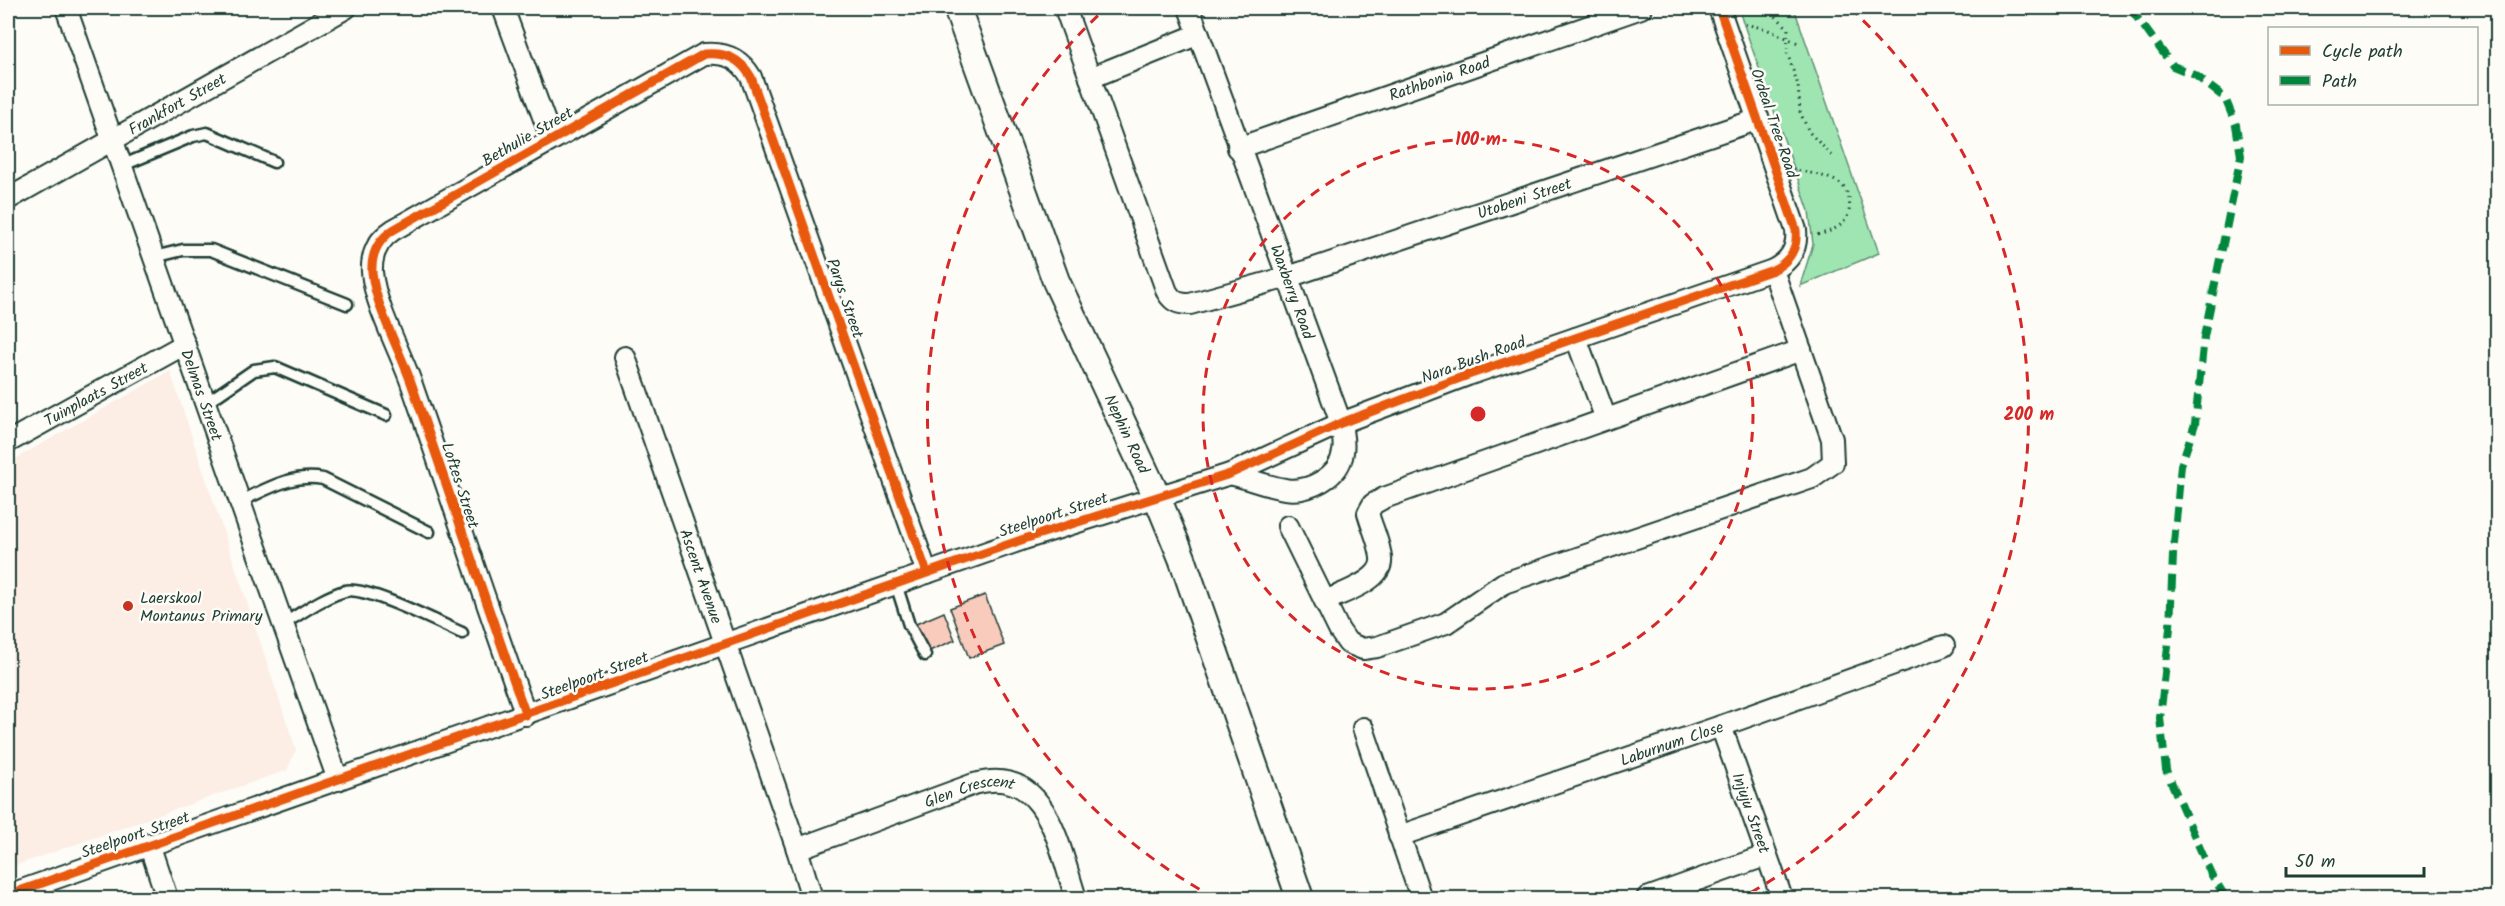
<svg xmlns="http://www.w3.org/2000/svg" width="2505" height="906" font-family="Kalam,sans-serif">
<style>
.built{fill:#fcede5}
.green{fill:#9fe5b2;stroke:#5f9173;stroke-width:1.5}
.building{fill:#f9cbbc;stroke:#1f3d34;stroke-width:1.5}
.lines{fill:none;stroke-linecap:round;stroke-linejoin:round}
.service-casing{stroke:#1f3d34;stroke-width:15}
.minor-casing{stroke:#1f3d34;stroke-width:24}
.tertiary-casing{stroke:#1f3d34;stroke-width:30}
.path{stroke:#1f3d34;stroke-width:3;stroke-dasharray:1.5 4.5;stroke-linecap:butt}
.service{stroke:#fdfcf7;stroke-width:10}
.minor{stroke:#fdfcf7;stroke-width:20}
.tertiary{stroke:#fdfcf7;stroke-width:26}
.quiet{stroke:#00873e;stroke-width:8;stroke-dasharray:15 8;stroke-linecap:butt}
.cycleway-casing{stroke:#fdfcf7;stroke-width:13}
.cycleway{stroke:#e8590c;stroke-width:9}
.ring{fill:none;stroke:#d62828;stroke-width:3;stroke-dasharray:10 8}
.poi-dot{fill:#c8321e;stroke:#fdfcf7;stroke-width:2}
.labels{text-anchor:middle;stroke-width:5;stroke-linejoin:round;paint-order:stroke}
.street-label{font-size:16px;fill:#1f3d34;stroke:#fdfcf7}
.poi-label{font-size:16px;fill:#1f3d34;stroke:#fdfcf7;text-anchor:start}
.centre{fill:#d62828;stroke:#fdfcf7;stroke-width:3}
.ring-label{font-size:18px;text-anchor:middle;font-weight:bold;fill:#d62828;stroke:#fdfcf7;stroke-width:5;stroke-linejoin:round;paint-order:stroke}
</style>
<rect width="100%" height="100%" fill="#fdfcf7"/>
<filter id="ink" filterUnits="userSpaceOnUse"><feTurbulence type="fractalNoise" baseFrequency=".0167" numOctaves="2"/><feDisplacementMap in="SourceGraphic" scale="12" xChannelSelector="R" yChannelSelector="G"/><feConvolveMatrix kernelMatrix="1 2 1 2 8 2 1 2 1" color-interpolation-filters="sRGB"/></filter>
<g filter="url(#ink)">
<path class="built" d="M170,371L296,750L287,770L8,868V463Z"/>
<path class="green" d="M1738,8H1794L1879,253L1800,286L1813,244L1809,211Z"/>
<path class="building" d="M985,595L1004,645L969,658L950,608Z
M944,612L955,640L927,652L916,624Z"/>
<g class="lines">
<g class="service-casing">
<path id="service" d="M121,166L193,136L207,133L274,162
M154,257L183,250H211L347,304
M206,403L254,370L275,367L386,415
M241,501C267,489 293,473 323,479L429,532
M896,584L909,625L925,655
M283,624C302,613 323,597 345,591C365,585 439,623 462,633"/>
</g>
<g class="minor-casing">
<g id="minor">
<path id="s1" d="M66,8L338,780"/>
<path d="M503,8L551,138"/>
<path id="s2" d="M1065,8L1167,292C1173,302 1179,304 1190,304L1288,277L1759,119"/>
<path id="s3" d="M1189,8L1341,423C1342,432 1345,443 1343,452C1340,477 1308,493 1285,489C1269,487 1247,478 1230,474"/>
<path d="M1090,78L1199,34"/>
<path id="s4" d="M1238,148L1641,8"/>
<path id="s5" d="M8,199L346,8"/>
<path d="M1576,338L1606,419"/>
<path id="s6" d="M625,357L797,849L812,898"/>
<path id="s7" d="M8,442L185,344"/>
<path d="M1288,526L1339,630L1348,643L1363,649L1377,647L1446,623L1504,583L1812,478L1833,463L1832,439L1773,270"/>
<path d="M1325,601C1341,593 1384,581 1381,558C1380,543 1372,528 1368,513L1373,504L1384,498L1801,350"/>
<path d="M526,715C487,606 451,497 413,388C402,354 375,307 372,272C371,254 378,240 393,230L704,54C725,52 740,58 751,77L927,573"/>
<path id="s8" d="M1721,726L1782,898"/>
<path d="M1363,728L1421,898"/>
<path id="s9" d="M1399,836L1721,726L1944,646"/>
<path d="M149,844L167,898"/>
<path id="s10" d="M797,849L974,784C1047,763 1059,848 1076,898"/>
<path d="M8,895L1024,539L1230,474L1341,423L1468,375L1773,270C1790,261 1798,249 1796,230L1719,8"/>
<path d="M1647,898L1765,856"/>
</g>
</g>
<g class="tertiary-casing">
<g id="tertiary">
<path id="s11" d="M957,8L1056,281L1157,497L1182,558L1300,898"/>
</g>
</g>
<path class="path" d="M1767,8L1788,28L1787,52L1798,85L1800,112L1809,132L1833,157
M1745,24L1766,29L1798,43
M1793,169C1807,173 1827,175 1839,183C1844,186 1848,193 1849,199C1853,222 1836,231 1816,235"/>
<use href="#service" class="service"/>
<use href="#minor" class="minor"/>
<use href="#tertiary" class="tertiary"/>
<path class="quiet" d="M2130,8L2173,66L2195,75L2225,98L2236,125L2241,156L2204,337L2195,424L2181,465L2173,555L2170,628L2160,718L2166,770L2211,874L2226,898"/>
<g class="cycleway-casing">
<path id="cycleway" d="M526,715C487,606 451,497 413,388C402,354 375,307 372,272C371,254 378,240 393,230L704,54C725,52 740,58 751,77L927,573
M8,895L1024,539L1230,474L1341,423L1468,375L1773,270C1790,261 1798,249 1796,230L1719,8"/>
</g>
<use href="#cycleway" class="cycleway"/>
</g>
</g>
<g class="ring">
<circle cx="1478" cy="414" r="275"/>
<path d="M1215 898A551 551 0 0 1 1106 8M1850 8A551 551 0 0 1 1741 898"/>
</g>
<circle class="poi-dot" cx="128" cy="606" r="6"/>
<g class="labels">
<g class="street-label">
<text dy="6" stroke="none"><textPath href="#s4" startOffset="213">Rathbonia Road</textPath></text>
<text dy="6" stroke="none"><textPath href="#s5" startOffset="194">Frankfort Street</textPath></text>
<text transform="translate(1775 123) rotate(71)" y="6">Ordeal Tree Road</text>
<text transform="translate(527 136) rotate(-30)" y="6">Bethulie Street</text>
<text dy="6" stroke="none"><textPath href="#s2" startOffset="680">Utobeni Street</textPath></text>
<text dy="6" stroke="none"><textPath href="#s3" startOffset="302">Waxberry Road</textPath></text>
<text transform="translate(846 298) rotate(71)" y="6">Parys Street</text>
<text transform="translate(1473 359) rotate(-20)" y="6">Nara Bush Road</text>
<text dy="6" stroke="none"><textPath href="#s7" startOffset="100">Tuinplaats Street</textPath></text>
<text dy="6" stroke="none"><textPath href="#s1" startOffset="410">Delmas Street</textPath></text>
<text dy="6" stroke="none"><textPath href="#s11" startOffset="459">Nephin Road</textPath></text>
<text transform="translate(461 485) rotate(72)" y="6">Loftes Street</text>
<text transform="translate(1053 514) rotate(-18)" y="6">Steelpoort Street</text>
<text dy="6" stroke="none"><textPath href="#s6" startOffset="232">Ascent Avenue</textPath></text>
<text transform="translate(594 675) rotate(-20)" y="6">Steelpoort Street</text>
<text dy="6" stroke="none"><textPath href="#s9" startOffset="288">Laburnum Close</textPath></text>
<text dy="6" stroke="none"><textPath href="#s10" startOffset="183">Glen Crescent</textPath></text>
<text dy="6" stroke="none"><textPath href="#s8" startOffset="92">Injuju Street</textPath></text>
<text transform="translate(135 834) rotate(-19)" y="6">Steelpoort Street</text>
</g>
<g class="poi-label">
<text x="140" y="603">Laerskool<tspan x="140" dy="18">Montanus Primary</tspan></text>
</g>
</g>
<circle cx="1478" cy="414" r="9" class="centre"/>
<g class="ring-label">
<text x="1478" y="145">100 m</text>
<text x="2029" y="420">200 m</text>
</g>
<rect width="2505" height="906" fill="none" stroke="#fdfcf7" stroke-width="30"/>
<rect x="15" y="15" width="2475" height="876" fill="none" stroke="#1f3d34" stroke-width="2" filter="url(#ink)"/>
<rect x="2268" y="27" width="210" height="78" fill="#fdfcf7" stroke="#a4b0a9" stroke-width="1.5"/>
<rect x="2280" y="46" width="30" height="9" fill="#e8590c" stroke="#a4b0a9" stroke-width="1.5"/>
<text x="2322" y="57" font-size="18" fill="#1f3d34">Cycle path</text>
<rect x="2280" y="76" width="30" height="9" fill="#00873e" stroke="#a4b0a9" stroke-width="1.5"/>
<text x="2322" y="87" font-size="18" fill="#1f3d34">Path</text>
<path d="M2286 867v9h138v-9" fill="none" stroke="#1f3d34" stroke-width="3"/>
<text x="2295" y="867" font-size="18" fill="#1f3d34" stroke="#fdfcf7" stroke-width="4.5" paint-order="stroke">50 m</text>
</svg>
